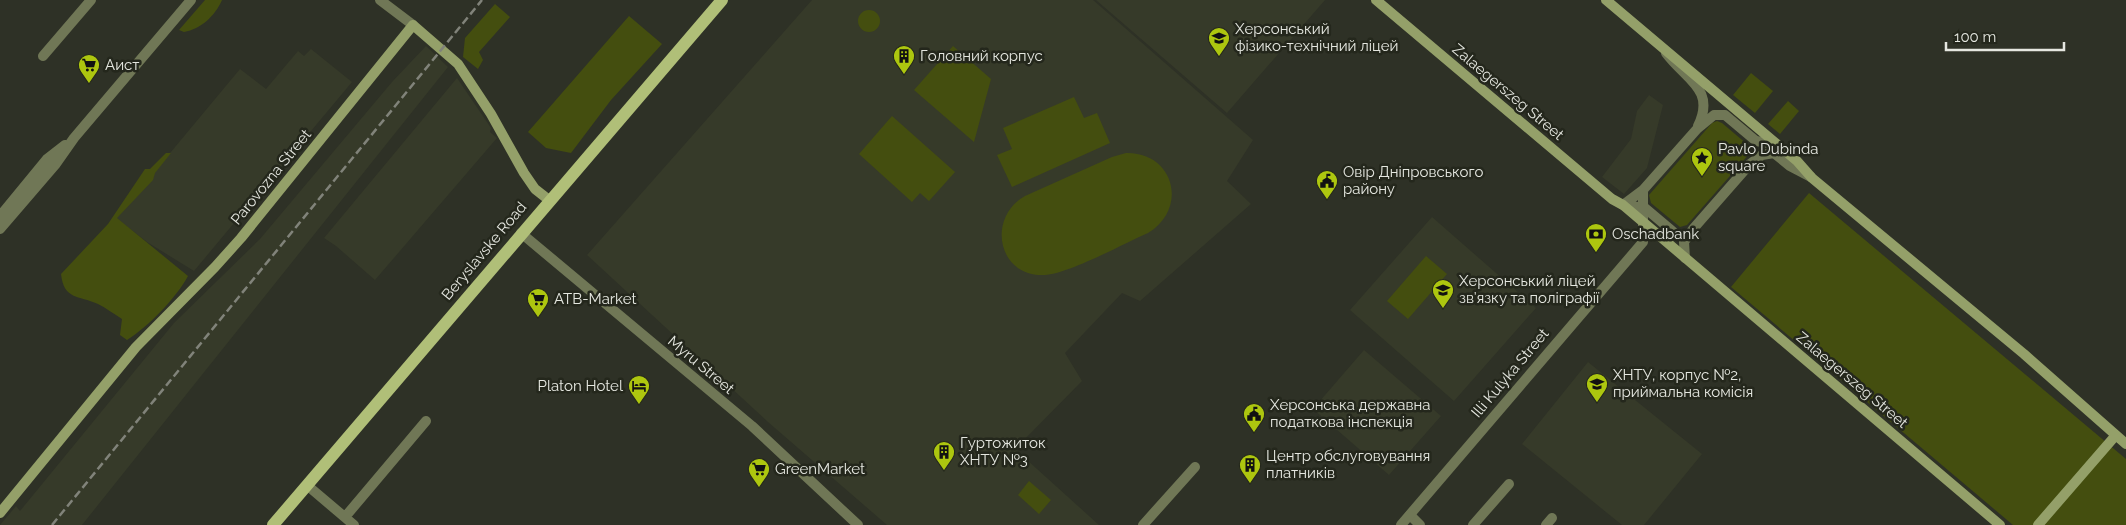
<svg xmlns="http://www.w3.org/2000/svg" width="2126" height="525" font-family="Raleway,sans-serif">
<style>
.built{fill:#363a29}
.green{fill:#444e0f}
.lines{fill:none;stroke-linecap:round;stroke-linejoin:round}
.minor{stroke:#707756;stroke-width:10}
.tertiary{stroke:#707756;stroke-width:10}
.secondary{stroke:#94a069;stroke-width:10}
.primary{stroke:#b0bf78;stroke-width:12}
.rail{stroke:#81837a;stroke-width:2.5;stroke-dasharray:8 4;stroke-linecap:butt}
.labels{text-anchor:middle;stroke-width:5;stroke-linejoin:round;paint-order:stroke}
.poi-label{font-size:15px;fill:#e5e7e0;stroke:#24271c;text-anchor:start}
.street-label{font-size:15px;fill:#e5e7e0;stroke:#24271c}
</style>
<rect width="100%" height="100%" fill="#2e3126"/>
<path class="built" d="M812,0H1093L1253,140L1227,181L1251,204L1140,301L1122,293L1065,353L1082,381L1015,449L1099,525H887L768,422L587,255Z
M1096,0H1325L1227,113Z
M426,46L448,67L82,525H0L16,506L20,511L174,323L260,239L392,82Z
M311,49L352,82L194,271L147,242L116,218L240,69L266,89L298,51L304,56Z
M457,78L491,128L490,132L497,138L375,280L336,246L324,238Z
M1649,95L1663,105L1647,168L1624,194L1602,177L1631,139L1637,111Z
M1432,217L1536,308L1454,401L1350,310Z
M1364,350L1441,416L1389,475L1313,409Z
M1588,362L1702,454L1644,525H1622L1522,444Z"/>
<path class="green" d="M205,0H222C215,16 201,29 184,32L179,30Z
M495,4L510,17L479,52L483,60L478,69L463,57L465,38Z
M858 21a11 11 0 1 1 22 0a11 11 0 1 1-22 0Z
M629,16L662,44L611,100L571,153L546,148L528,132Z
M953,46L991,79L974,142L914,90Z
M1751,73L1773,91L1755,113L1733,95Z
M1074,97L1084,118L1097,113L1110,143L1012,187L997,155L1012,149L1003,128Z
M1788,101L1799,111L1780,134L1768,124Z
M892,116L955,172L929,201L920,193L912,202L859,154Z
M1717,121L1722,123L1748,145L1750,153L1687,225L1680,227L1651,203L1649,195L1712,123Z
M166,153H171L155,173L153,180L117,218L188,276C176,298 149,326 127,340L120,335L122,319C114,314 106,308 98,304C78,295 64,300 61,274L108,224L145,169H150Z
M1126,153C1174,152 1189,208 1148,233C1125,243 1068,274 1045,275C998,278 986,218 1025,196L1112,157Z
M1809,193L2126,459V525H2013L1731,287Z
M1426,256L1447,274L1408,319L1387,301Z
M1029,481L1051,500L1039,514L1018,495Z"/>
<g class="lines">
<path class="minor" d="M43,56L91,0
M308,486L354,525
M1410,515L1420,525
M345,517L426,421
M1143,525L1195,467
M1473,525L1509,484
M1546,525L1552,518"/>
<path class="tertiary" d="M380,0L413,25
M1666,53C1686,80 1716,89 1698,126
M1623,205L1643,190L1697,129L1714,115H1725L1756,141L1776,144
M1623,205L1645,208L1677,235
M0,216L47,159L65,145
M0,229L55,165L74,138L191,0
M521,233L752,426L858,525
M1643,242V190
M1685,258L1684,242L1693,229L1750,164L1762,155L1774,153L1790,166L1811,177
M1401,525L1643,242"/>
<path class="secondary" d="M1376,0L1612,199L1623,205L2000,525
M1606,0L1797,161L1812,178L2024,354L2126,444
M0,513L136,347L215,267L241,238L413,25L458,64L491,114L524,173L535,189L549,200
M2038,525L2116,435"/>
<path class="primary" d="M273,525L722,0"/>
<path class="rail" d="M52,525L482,0"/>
</g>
<defs>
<g id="university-pin" transform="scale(1.125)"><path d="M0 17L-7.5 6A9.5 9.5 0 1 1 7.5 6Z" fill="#adc60f" stroke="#24271c"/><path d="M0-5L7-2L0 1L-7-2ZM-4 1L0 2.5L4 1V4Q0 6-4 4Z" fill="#111"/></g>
<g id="building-pin" transform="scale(1.125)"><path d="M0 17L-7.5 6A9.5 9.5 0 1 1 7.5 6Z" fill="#adc60f" stroke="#24271c"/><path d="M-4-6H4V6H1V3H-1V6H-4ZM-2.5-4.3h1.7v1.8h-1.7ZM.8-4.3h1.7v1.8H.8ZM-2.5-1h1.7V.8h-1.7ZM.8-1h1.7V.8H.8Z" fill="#111"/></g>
<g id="supermarket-pin" transform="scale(1.125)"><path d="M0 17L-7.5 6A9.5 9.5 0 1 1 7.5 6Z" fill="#adc60f" stroke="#24271c"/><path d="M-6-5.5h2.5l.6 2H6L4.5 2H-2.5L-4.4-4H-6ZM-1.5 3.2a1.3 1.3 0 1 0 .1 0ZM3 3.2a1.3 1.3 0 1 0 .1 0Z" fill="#111"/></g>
<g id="sight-pin" transform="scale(1.125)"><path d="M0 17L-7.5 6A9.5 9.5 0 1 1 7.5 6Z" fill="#adc60f" stroke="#24271c"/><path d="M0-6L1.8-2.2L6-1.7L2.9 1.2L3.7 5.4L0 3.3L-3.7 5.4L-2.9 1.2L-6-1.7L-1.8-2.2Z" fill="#111"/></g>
<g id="civic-pin" transform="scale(1.125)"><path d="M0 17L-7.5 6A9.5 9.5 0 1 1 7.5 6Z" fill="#adc60f" stroke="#24271c"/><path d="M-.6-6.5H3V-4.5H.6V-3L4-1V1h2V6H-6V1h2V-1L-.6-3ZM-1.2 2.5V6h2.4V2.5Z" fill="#111"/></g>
<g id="bank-pin" transform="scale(1.125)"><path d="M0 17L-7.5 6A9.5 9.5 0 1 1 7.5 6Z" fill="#adc60f" stroke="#24271c"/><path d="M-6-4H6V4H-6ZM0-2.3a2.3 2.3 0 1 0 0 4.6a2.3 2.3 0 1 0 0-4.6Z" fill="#111"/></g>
<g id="hotel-pin" transform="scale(1.125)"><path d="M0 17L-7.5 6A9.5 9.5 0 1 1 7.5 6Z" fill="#adc60f" stroke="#24271c"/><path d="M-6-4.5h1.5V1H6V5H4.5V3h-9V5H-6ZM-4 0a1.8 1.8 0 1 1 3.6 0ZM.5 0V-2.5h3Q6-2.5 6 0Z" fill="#111"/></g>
</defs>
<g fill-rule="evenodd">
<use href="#university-pin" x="1219" y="38"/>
<use href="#building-pin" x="904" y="56"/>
<use href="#supermarket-pin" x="89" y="65"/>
<use href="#sight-pin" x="1702" y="158"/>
<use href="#civic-pin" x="1327" y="181"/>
<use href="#bank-pin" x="1596" y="234"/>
<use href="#university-pin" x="1443" y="290"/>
<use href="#supermarket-pin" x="538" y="299"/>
<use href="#university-pin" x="1597" y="384"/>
<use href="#hotel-pin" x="639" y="386"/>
<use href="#civic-pin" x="1254" y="414"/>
<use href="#building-pin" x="944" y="452"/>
<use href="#building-pin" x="1250" y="465"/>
<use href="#supermarket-pin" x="759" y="469"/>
</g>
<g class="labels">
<g class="poi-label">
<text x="1235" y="34">Херсонський<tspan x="1235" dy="17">фізико-технічний ліцей</tspan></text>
<text x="920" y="61">Головний корпус</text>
<text x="105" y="70">Аист</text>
<text x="1718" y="154">Pavlo Dubinda<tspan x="1718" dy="17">square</tspan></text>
<text x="1343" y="177">Овір Дніпровського<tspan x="1343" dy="17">району</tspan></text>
<text x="1612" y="239">Oschadbank</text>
<text x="1459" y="286">Херсонський ліцей<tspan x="1459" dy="17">зв’язку та поліграфії</tspan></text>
<text x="554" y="304">ATB-Market</text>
<text x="1613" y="380">ХНТУ, корпус №2,<tspan x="1613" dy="17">приймальна комісія</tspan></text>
<text x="623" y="391" text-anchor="end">Platon Hotel</text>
<text x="1270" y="410">Херсонська державна<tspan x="1270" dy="17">податкова інспекція</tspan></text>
<text x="960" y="448">Гуртожиток<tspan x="960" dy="17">ХНТУ №3</tspan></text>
<text x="1266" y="461">Центр обслуговування<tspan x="1266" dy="17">платників</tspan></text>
<text x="775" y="474">GreenMarket</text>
</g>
<g class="street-label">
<text transform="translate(1508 92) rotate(40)" y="5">Zalaegerszeg Street</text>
<text transform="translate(271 177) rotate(-51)" y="5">Parovozna Street</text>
<text transform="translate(484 251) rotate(-50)" y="5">Beryslavske Road</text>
<text transform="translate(701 365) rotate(40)" y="5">Myru Street</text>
<text transform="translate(1510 373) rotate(-50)" y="5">Illi Kulyka Street</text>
<text transform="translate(1852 380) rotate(40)" y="5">Zalaegerszeg Street</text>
</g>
</g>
<path d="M1946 42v8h118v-8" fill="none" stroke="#e5e7e0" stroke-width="2.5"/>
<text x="1954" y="42" font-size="15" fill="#e5e7e0" stroke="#24271c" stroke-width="4" paint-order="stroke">100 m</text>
</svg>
